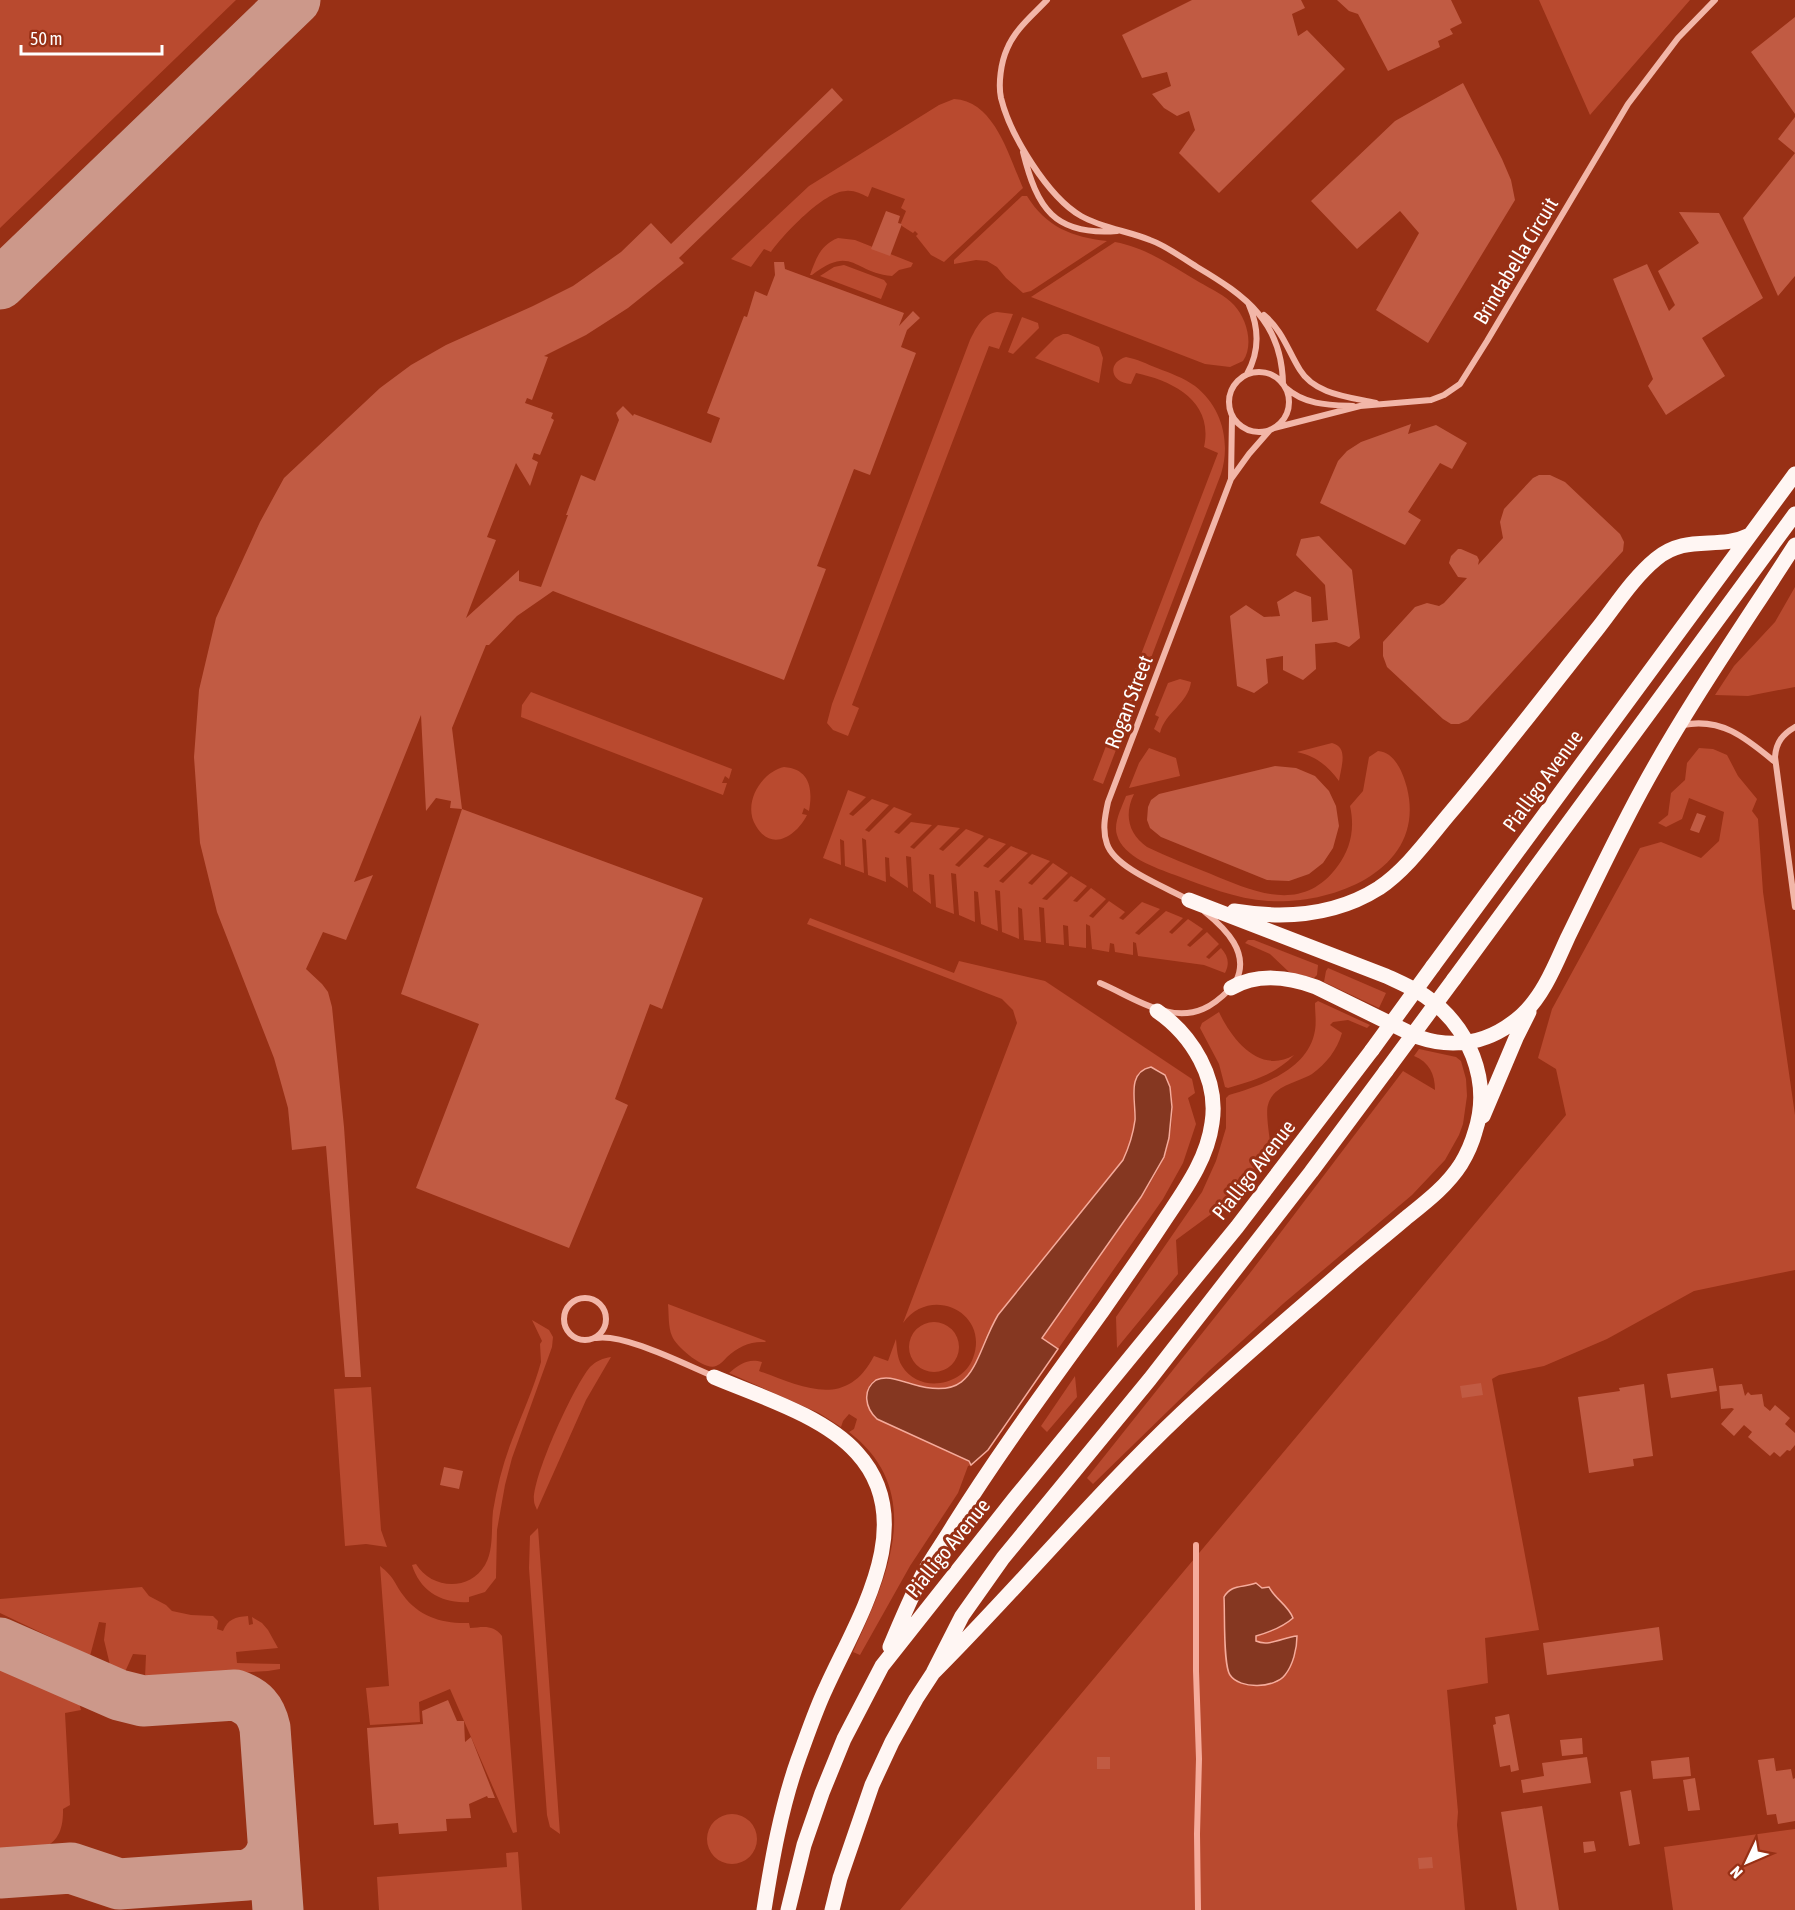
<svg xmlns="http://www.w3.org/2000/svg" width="1795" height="1910" font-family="'Asap Condensed',sans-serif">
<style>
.green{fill:#b94a2f}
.water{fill:#853721;stroke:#f5ab9b;stroke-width:1.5}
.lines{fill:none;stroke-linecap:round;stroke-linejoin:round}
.stream{stroke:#f5ab9b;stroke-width:6}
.taxiway{stroke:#cc988a;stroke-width:51}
.building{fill:#c15b43}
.street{stroke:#f2b6a8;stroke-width:6}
.primary{stroke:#fff6f3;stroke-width:15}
.primary-bridge{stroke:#fff6f3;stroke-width:15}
.labels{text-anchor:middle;stroke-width:6;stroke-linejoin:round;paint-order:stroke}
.street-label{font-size:21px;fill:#fff;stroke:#983015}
</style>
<rect width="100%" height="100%" fill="#983015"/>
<path class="green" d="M0,0H236L0,228Z
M1539,0H1690L1590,115Z
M954,99C995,101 1009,157 1023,188L944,262L931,255L916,236L918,234L915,231L913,233L902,226L901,223L906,211L901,208L905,199L872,187L868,197C861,194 854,190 846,191C824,191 783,235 771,252L764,249L751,267L731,259L809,186L939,105Z
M1022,196H1027C1046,227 1072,237 1107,241L1031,291L1023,293L1006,278L997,267L987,261L976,260L954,264V260Z
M838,238L855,240L913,263L911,267L899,270L892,276C853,273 853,244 812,275H810C816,259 820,245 838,238Z
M1115,242C1147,248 1172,266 1199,282C1211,289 1225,295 1234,305C1247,319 1254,345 1243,361L1230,367L1205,364L1031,297Z
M844,265L884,280L887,284L881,299L820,276L834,267Z
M997,312L1013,314L999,349L989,346L852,705L859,708L848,736L833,730L827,723L832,704L970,340C976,328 983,314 997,312Z
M1022,317L1038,323L1039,328L1013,354L1008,352Z
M1063,334H1068L1099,347L1103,358L1099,383L1035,358L1055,338Z
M1126,357C1137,359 1147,364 1157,368C1170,373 1184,378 1195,386C1222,407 1231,442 1221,474L1103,784L1093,780L1218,453L1204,447C1214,401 1173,381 1136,373L1131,384C1111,383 1106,363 1126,357Z
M1795,587V687L1748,696L1715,695L1734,666L1775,622Z
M1180,679L1191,682C1188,704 1165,712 1160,733L1154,729L1159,717L1155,715L1168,683Z
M531,692L732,769L729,779L725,776L722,783H727L723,795L521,717L522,705Z
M1332,743C1349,747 1341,767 1339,781C1328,766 1316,756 1297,752Z
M1149,748L1176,758L1180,776L1129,788L1139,763Z
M1699,748L1713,749L1727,755L1738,776L1757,799L1752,811L1758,819L1763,892L1795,1115V1270L1694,1291L1607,1339L1544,1366L1499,1375L1492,1379L1539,1630L1485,1638L1488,1683L1447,1690L1458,1812L1457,1825L1465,1910H900L1566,1115L1556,1069L1538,1058L1552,1009L1640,848L1661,842L1701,858L1719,841L1724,812L1689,798L1682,819L1666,827L1658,823L1668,815L1671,793L1685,780L1687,763Z
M1378,751C1395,752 1403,773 1407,788C1427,869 1334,905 1268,901C1236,899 1205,886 1175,875C1156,868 1123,857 1117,835C1113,823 1122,807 1126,796L1134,794C1124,814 1128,834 1147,847C1168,857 1189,865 1211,874C1254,892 1302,914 1337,867C1351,849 1355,828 1350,806L1363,791L1369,757Z
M784,767C810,769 813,789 809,811L804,808L802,814L807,815C797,835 772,853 756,826C742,804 761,772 784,767Z
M848,790L866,797L849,814L853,816L872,799L889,805L865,830L869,832L894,807L912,814L894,832L899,834L911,822L932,825L910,847L914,849L938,825L960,828L939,849L943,851L966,829L984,836L955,865L959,867L989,838L1006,844L983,866L988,868L1011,846L1028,853L999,881L1003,883L1032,854L1050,861L1028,883L1032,885L1053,863L1068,873L1042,899L1047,900L1071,876L1087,886L1073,901L1077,902L1091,888L1106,899L1089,916L1093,918L1109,901L1125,912L1119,918L1123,920L1142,902L1160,909L1135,933L1139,935L1166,911L1183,918L1169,932L1172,934L1188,919L1203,929L1187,945L1190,947L1207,932L1219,944L1206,957L1209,959L1221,948C1228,956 1230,963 1225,973L1204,965L1138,956L1136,943L1133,942V955L1115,952L1114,944L1110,943L1109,952L1092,949L1090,926L1086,924V948L1069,946L1068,926L1063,925L1064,945L1046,943L1044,908L1039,907L1041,942L1024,940L1022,909L1018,907L1019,939L1002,932L1000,891L995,890L998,931L981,924L978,892L974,891L975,922L959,915L956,874L951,873L954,914L936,907L934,875L929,874L931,904L913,891L911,857L906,856L908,888L890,876L889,858L885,857L886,882L868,875L866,840L862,838L864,873L845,866L844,841L840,839L841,865L823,858Z
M810,918L954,973L959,961L1045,981L1192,1079L1195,1093L1188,1098L1196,1124L1183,1163L1163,1199L1058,1349L1042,1338C1067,1302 1092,1266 1117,1230C1134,1207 1152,1184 1164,1157C1172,1139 1181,1077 1156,1069C1150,1067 1144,1069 1140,1073C1128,1087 1136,1110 1134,1126C1132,1139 1128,1149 1123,1160L998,1315C994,1322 990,1328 987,1335C979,1352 978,1371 961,1382C934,1399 912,1378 885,1378C861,1377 865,1407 877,1419L970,1461L971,1465L968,1466L958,1493L910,1566L860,1655L853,1652C886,1579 928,1493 849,1432L854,1429L857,1419L849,1414L843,1421L841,1427L819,1413L729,1373C740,1364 748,1358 762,1362L759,1371C803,1387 846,1410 874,1356L888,1361L896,1339C897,1349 897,1358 902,1366C919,1394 963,1386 973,1358C990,1313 931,1284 903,1323L1017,1023L1013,1010L1002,999L807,924Z
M1248,940H1254L1318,965L1317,975L1314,978L1289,972L1270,954L1245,943Z
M1328,968L1386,993L1379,1008L1324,982L1326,971Z
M1318,1001L1370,1025L1367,1028L1348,1020L1333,1022L1330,1025L1342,1033C1337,1050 1326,1064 1312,1074C1297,1083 1273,1085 1268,1105C1265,1113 1271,1145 1272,1156L1248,1187L1176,1240L1178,1274L1117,1348L1116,1317L1202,1192L1216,1161L1226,1128V1098L1229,1095C1260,1086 1305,1071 1314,1035C1317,1025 1315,1013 1315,1003Z
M1219,1012C1232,1040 1260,1075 1294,1055C1276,1074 1253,1081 1228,1088L1225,1087L1219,1064L1200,1028L1202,1023Z
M1419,1049L1456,1057L1461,1061L1466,1079L1467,1096L1463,1124L1459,1135L1445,1160L1412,1195L1284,1303L1210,1370L1093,1484L1087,1478L1250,1273L1403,1071L1435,1090C1435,1074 1429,1062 1414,1056Z
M668,1304L766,1341L765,1342C750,1341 738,1347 727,1357C724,1360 721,1364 716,1366C705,1371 676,1347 672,1336C668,1327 669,1314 668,1304Z
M532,1320L549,1330L553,1337L552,1347L512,1458L505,1485L497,1530L496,1578L485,1592L469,1597V1602C442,1604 420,1591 412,1565L416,1564C431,1589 469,1592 485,1565C494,1550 491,1528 493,1511C497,1487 503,1463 512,1440C522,1414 534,1388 541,1362L540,1344L542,1341Z
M909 1347a25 25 0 1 1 50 0a25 25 0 1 1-50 0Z
M611,1357L586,1400L537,1510C536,1507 534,1504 534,1501C532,1477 574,1386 590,1367C596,1361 603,1358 611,1357Z
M1075,1376L1077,1397L1047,1432L1041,1426Z
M371,1387L381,1530L387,1547L366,1544L345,1546L334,1389Z
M538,1528L560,1834L550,1827L547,1815L529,1568L530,1536Z
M380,1566C395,1578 393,1581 403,1595C419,1617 443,1624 469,1623L470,1628C483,1627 493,1624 502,1636L517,1832L513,1833L450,1689L419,1702L420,1722L370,1725L366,1688L389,1686Z
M142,1587L149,1596L166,1605L172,1611L191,1615L213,1616L218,1621L217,1629L223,1631C228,1619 235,1617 248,1616L249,1625L253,1624L252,1617L262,1623L268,1630L278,1648L236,1652L237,1663L280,1664V1669L268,1671L145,1678L146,1655L133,1654L125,1672L110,1665L104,1640L106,1623L99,1622L90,1656L0,1613V1599Z
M13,1666L21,1668L70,1688L78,1699L81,1710L65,1713L70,1805L63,1809C64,1853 35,1851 0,1853V1667Z
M707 1839a25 25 0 1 1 50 0a25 25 0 1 1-50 0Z
M1795,1829V1910H1673L1664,1847Z
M518,1852L522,1910H379L377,1877L507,1867L506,1853Z"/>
<path class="water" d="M1151,1067L1165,1075L1170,1087L1172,1107L1169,1138L1164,1157L1141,1197L1042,1338L1058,1349L988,1450L971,1465L969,1461L877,1419C865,1408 862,1390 876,1380C888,1375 900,1381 912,1384C977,1404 973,1357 998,1315L1123,1160C1129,1147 1133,1135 1135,1120C1136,1102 1126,1072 1151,1067Z
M1256,1583L1262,1588L1269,1587C1275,1599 1288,1605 1293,1618C1283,1627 1270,1632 1256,1636V1641C1269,1647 1284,1637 1297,1636C1297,1649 1293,1665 1285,1675C1275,1688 1240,1690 1230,1675C1223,1665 1225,1613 1224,1597C1231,1584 1243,1588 1256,1583Z"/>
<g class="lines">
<path class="stream" d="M1196,1545V1671L1199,1759L1197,1834L1198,1910"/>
<path class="taxiway" d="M0,284L295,0
M0,1643L119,1695L143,1701L235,1695C253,1701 261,1710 265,1728L278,1910
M0,1873L71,1868L119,1884L247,1875C261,1870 269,1862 273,1847"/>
</g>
<path class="building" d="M1192,0H1301L1305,8L1292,14L1298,36L1307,30L1345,69L1219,193L1179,153L1195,130L1189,111L1177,116L1164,108L1152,94L1171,86L1167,72L1142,78L1122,35Z
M1337,0H1451L1462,23L1450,29L1453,34L1438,41L1440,47L1388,71L1358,14L1349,11Z
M1795,17V114L1751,52Z
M1463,83L1502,159L1511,180L1515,200L1428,343L1376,310L1419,233L1400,211L1357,249L1311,201L1395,121Z
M832,88L843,100L679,258L684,263L628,308L586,335L544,356L548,357L532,400L527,398L525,403L553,413L551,418L554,420L540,455L534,453L532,459L538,462L530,486L516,463L487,537L496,540L466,618L519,570V581L541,587L568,515H566L581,475L595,481L619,420L616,413L623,406L633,416L634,414L711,443L720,418L707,413L744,316L747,317L755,291L767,296L775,275L774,262H784L785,269L904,313L899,326L913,311L920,318L907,330L901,347L916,353L870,475L854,469L817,566L826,569L784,680L553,591L517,616L489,645H486L452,728L462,809L703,898L662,1009L650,1004L615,1099L628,1105L569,1248L416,1188L479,1024L401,994L462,809L450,808L451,801L436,798L426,811L421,715L354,882L373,875L346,940L323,932L306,969L322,984L328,992L332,1007L344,1127L361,1377H345L326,1146L292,1150L288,1108L274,1058L217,912L200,843L194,757L199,690L216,618L260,522L284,478L380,388L411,365L446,345L533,306L573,286L621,252L651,223L671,244Z
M1795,117V276L1778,296L1743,218L1795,153L1778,139Z
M886,211L900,216L898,223L902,224L890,256L871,249Z
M1679,212L1719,213L1763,298L1702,338L1725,376L1666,415L1648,386L1653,379L1613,279L1647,264L1669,311L1675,305L1658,271L1699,243Z
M1411,424L1408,434L1436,425L1467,443L1452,469L1440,463L1408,512L1421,520L1405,545L1320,503L1338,461L1347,451L1361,442Z
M1550,475L1565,482L1620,534L1624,542L1623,551L1468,720L1459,724H1451L1443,719L1387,667L1383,656V642L1415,607L1427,603L1439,606L1444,603L1467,578L1458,577L1449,563L1451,556L1458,549H1461L1477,556L1479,560L1478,565L1503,538L1500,522L1504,509L1533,478L1539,475Z
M1319,536L1352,570L1360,638L1349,647L1336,642L1315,644L1316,669L1303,680L1283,670V656L1266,659L1268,683L1254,693L1237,686L1230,616L1246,605L1264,617L1280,616L1277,602L1295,591L1311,597L1312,622L1328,620L1325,585L1296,555L1301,539Z
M1275,766L1296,768L1315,776L1329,791L1336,806L1339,826L1333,848L1323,863L1309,874L1289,881L1267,880L1161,837L1150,828L1147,820L1148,807L1151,800L1159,794Z
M1697,813L1706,816L1699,833L1690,830Z
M1713,1368L1717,1391L1671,1398L1667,1374Z
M1481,1383L1483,1395L1462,1398L1460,1386Z
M1644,1384L1653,1456L1633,1459L1634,1466L1589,1473L1578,1397L1620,1391L1619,1388Z
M1742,1384L1745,1396L1748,1392L1751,1395L1762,1394L1764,1406L1770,1411L1775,1405L1790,1418L1785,1424L1795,1433V1445L1790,1451L1787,1450L1780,1457L1774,1452L1770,1456L1748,1437L1752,1432L1744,1425L1734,1436L1721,1424L1734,1409L1732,1408L1721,1409L1719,1386Z
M444,1467L463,1471L459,1489L440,1485Z
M1659,1627L1663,1660L1547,1675L1543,1643Z
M448,1700L457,1721H464L465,1742L471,1737L495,1798H488L487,1796L469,1804L471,1818L446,1819L447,1831L399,1834L398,1823L374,1825L367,1728L423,1724L422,1711Z
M1509,1714L1519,1770L1511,1772L1510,1765L1500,1767L1493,1725L1496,1724L1495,1717Z
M1582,1738L1583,1754L1562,1756L1560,1740Z
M1097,1757H1110V1769H1097Z
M1587,1757L1591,1783L1523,1793L1521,1780L1544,1776L1542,1763Z
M1689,1757L1691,1776L1653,1779L1651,1761Z
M1774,1758L1776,1771L1791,1769L1793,1779L1795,1778V1821L1778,1824L1776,1814L1767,1815L1758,1760Z
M1695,1778L1700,1810L1688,1811L1683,1780Z
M1631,1790L1640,1844L1629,1846L1620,1792Z
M1542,1806L1559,1910H1517L1501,1812Z
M1594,1841L1596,1851L1584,1853L1583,1842Z
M1432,1857L1433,1868L1419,1869L1418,1858Z"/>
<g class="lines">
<path class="street" d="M1047,0C1033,15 1015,29 1007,49C1001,62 998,84 1001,98C1010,135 1048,197 1081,216C1102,228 1128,231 1150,240C1167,246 1182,258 1197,267C1246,296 1282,322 1283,384
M1023,152C1037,208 1054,236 1117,231
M1264,315C1283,331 1288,351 1300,370C1315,395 1351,397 1376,403
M1229 402a30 30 0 1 1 60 0a30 30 0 1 1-60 0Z
M1247,374C1260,351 1259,328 1249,305
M1286,388C1305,405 1329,405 1353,406
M1274,428L1360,406L1431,400L1444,395L1460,384L1487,341L1628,104L1678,38L1715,0
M1231,479L1232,417
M1683,725C1722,717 1747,739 1775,762
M1795,727C1783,734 1776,742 1775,757L1795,907
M1187,899C1165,887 1115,868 1107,844C1102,830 1105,816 1108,802L1231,479L1249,454L1270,430
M1205,912C1226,929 1250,953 1236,981
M1100,983C1131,996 1168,1024 1203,1009C1213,1005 1222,997 1230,989
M564 1319a21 21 0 1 1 42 0a21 21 0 1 1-42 0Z
M596,1338C624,1333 686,1365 713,1376"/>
<path class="primary" d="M1234,911C1283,919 1335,916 1379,888C1407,869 1428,839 1450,813C1501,753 1549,690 1598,628C1616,605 1633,578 1656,559C1687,533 1718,551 1750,535
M1433,966L1795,474
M1454,979L1795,514
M1231,988C1257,973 1289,977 1316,987L1418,1037C1456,1050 1492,1042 1522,1015C1544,995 1556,963 1568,937C1592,888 1615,839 1641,791C1687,706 1743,626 1795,545
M1483,1116L1516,1038L1529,1012
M714,1377C759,1396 824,1416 857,1453C921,1523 857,1619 826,1688C815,1711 807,1736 798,1760C781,1808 772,1859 764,1910
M890,1647C900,1623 910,1599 922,1576C931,1559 943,1543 953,1526C999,1452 1052,1381 1103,1310C1123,1281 1143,1253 1162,1224C1183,1192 1207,1161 1212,1123C1219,1079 1192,1035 1157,1011
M933,1673C1018,1588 1095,1495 1182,1413C1235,1363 1291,1316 1346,1268C1366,1251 1386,1235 1406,1218C1426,1202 1447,1186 1461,1164C1467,1154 1472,1143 1475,1132C1492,1081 1469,1026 1425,996C1413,988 1399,982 1386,976L1189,900
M788,1910L804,1845L822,1793L844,1739L882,1666L1015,1498L1237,1227L1372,1050
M832,1910L840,1878L872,1785L892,1742L916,1699L933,1673L962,1616L1003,1558L1150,1379L1311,1172L1386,1071"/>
<path class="primary-bridge" d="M1372,1050L1433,966
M1386,1071L1454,979"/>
</g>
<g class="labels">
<g class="street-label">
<text transform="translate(1516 261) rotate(-59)" y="7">Brindabella Circuit</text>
<text transform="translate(1129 702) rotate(-69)" y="7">Rogan Street</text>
<text transform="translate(1543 781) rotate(-54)" y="7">Pialligo Avenue</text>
<text transform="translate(1254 1170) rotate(-52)" y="7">Pialligo Avenue</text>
<text transform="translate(948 1548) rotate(-51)" y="7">Pialligo Avenue</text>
</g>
</g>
<g transform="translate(1747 1862) rotate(226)" stroke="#983015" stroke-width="4.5" paint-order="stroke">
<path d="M0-4.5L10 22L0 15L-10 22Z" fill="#ffffff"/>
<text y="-9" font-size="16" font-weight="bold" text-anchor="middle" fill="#ffffff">N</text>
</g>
<path d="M21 45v9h141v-9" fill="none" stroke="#ffffff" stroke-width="3"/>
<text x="30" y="45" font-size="18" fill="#ffffff" stroke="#983015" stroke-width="4.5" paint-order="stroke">50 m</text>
</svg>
